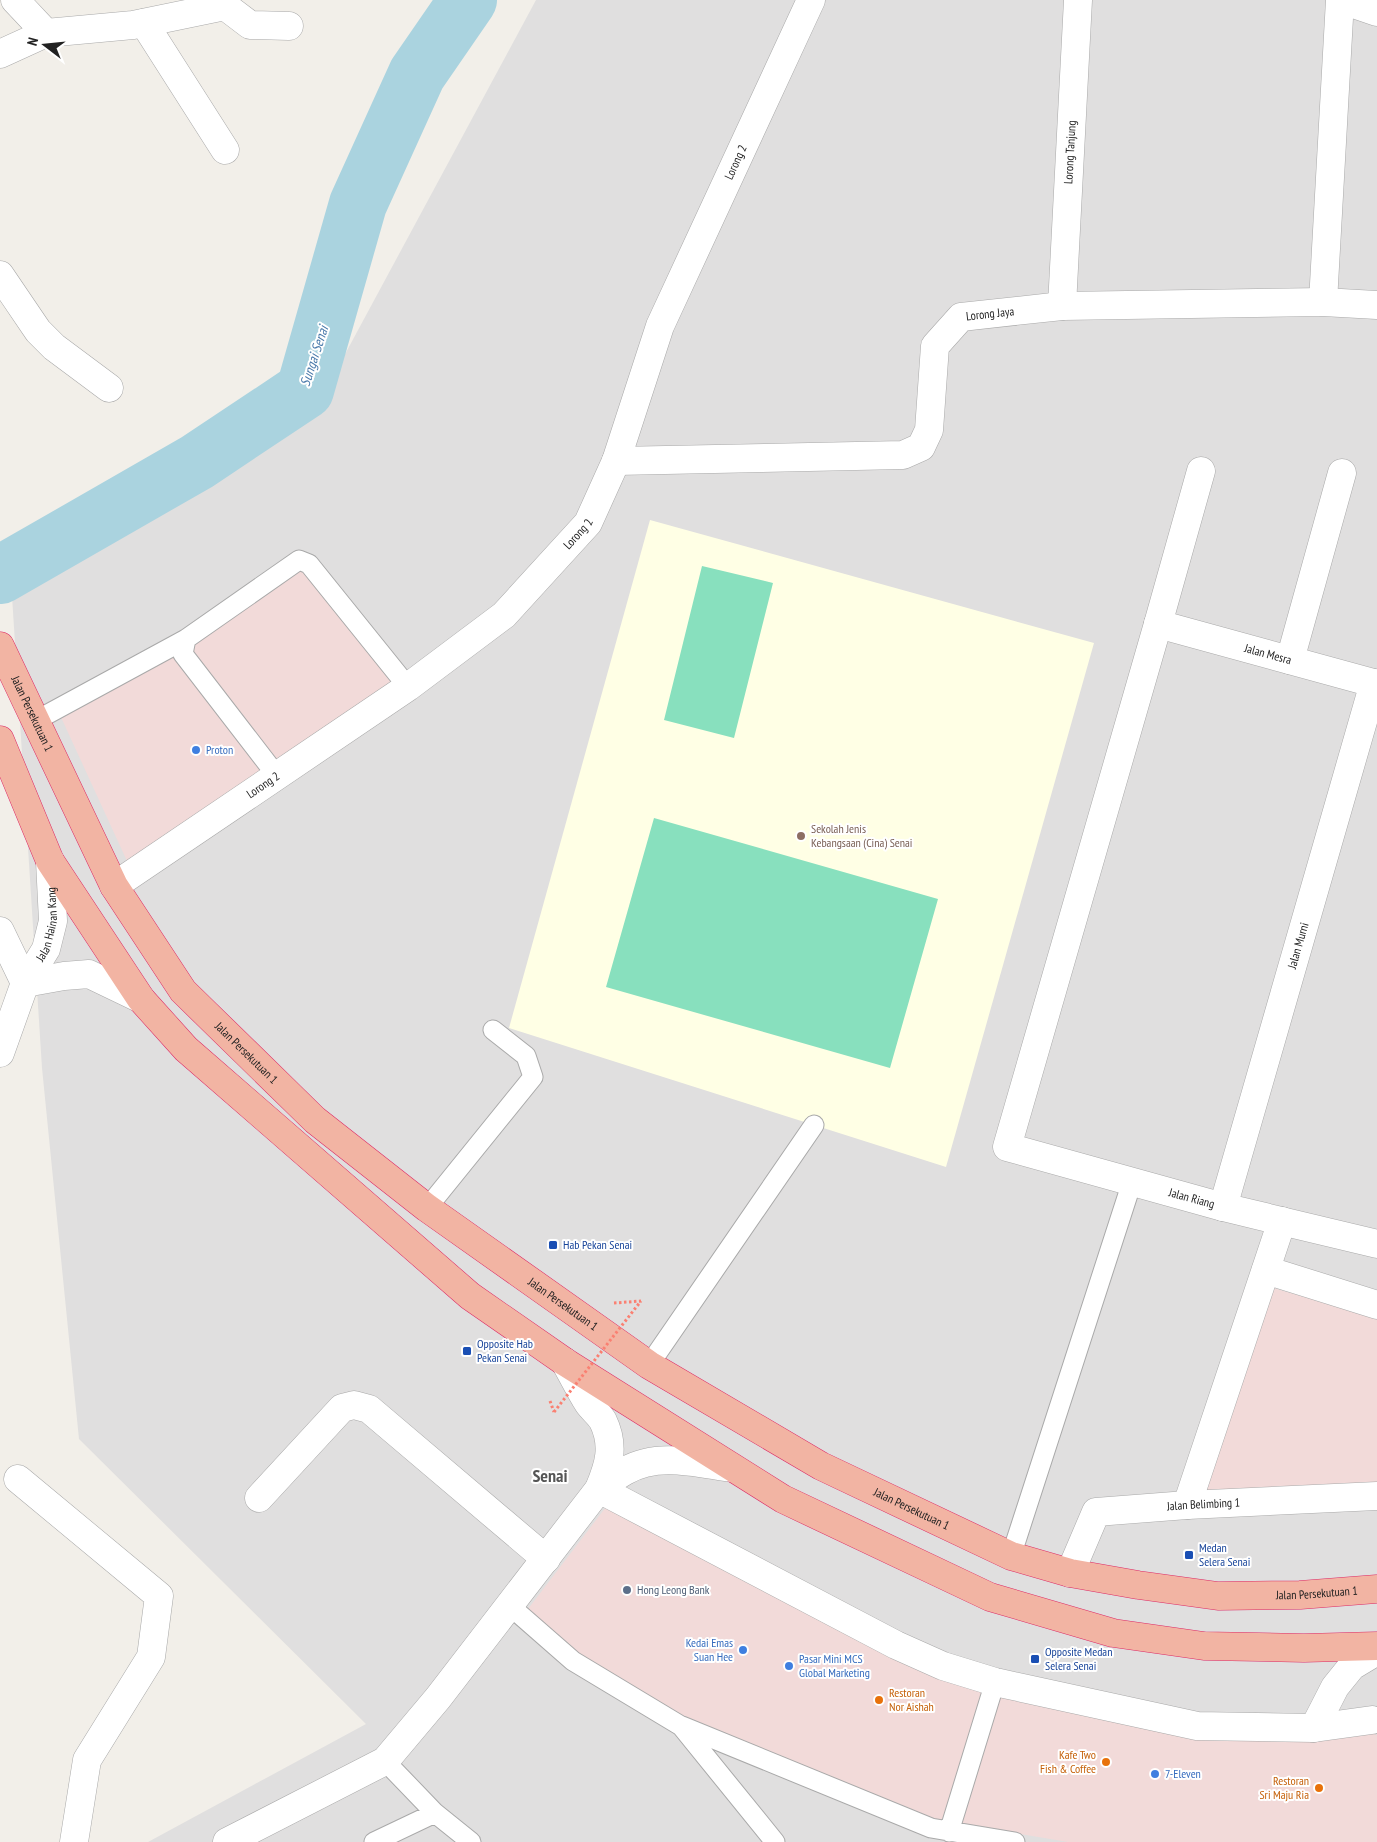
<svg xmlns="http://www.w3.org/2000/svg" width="1377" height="1842" font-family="'PT Sans Narrow',sans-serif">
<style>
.residential{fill:#e0dfdf}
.commercial{fill:#f2dad9}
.education{fill:#ffffe5}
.pitch{fill:#88e0be}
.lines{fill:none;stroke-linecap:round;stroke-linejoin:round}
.river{stroke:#aad3df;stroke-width:58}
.service-casing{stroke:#a9a9a9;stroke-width:21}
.minor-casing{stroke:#a9a9a9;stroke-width:29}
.tertiary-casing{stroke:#a9a9a9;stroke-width:29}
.trunk-casing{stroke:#dc2a67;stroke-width:29}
.path{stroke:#fa8072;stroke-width:3;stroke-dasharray:2.5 2.5;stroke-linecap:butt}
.service{stroke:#fff;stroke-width:19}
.minor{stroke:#fff;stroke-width:28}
.tertiary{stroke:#fff;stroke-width:28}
.trunk{stroke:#f2b4a3;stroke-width:28}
.path-bridge{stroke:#fa8072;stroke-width:3;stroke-dasharray:2.5 2.5;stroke-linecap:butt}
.shop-dot{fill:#3f7fe0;stroke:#fff;stroke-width:2}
.education-dot{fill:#8d6e63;stroke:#fff;stroke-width:2}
.transit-dot{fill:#1a4fb4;stroke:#fff;stroke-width:2}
.service-dot{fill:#5c6f8a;stroke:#fff;stroke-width:2}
.food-dot{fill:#e8710a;stroke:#fff;stroke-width:2}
.labels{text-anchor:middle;stroke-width:4;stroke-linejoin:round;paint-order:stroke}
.street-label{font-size:12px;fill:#222;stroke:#fff}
.shop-label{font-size:12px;fill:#366cbe;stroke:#fff;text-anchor:start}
.education-label{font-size:12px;fill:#785e54;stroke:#fff;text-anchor:start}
.transit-label{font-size:12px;fill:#164399;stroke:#fff;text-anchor:start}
.service-label{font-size:12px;fill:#4e5e75;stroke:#fff;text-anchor:start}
.food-label{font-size:12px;fill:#c56008;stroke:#fff;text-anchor:end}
.water-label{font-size:14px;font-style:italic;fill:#4a7aab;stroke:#fff}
.district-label{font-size:18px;font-weight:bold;fill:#555;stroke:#fff}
</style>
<rect width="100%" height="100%" fill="#f2efe9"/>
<path class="residential" d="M536,0H1377V1842H148L366,1724L79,1439L42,1068L12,596L309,421Z"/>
<path class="commercial" d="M298,568L306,570L394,682L127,861L60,715Z
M1270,1287L1377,1318V1485L1202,1491Z
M606,1507L1004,1697L1373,1731L1377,1736V1842H1068L937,1820L685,1717L575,1653L528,1609Z"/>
<path class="education" d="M650,520L1094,643L946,1167L509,1028Z"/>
<path class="pitch" d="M702,566L773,583L734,738L664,720Z
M654,818L938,899L890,1068L606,987Z"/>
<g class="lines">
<path class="river" d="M0,575L197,462L305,390L358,204L417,74L468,0"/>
<g class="service-casing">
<path id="service" d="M186,639L183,654L277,776
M35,721L186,639L299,560L309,564L408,687
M427,1208L533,1077L526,1056L493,1030
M649,1365L814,1125
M1011,1556L1132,1182
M510,1606L573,1661L681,1726L775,1842
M682,1726L931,1828L1015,1842
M385,1761L435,1813L471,1842
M949,1832L995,1682
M374,1842L435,1813"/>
</g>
<g class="minor-casing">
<g id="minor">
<path d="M15,0L46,33L133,25L225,6L250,25L289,26"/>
<path d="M1342,0L1377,12"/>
<path d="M144,23L225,150"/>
<path d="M0,54L46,33"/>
<path d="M0,275L38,331L54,347L109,388"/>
<path d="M1323,302L1340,0"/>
<path id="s1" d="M1062,306L1078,0"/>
<path id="s2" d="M616,461L903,455L921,447L929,430L935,346L961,317L1062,306L1323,302L1377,305"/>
<path id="s3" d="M1201,471L1158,624L1007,1147L1223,1207L1377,1244"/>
<path id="s4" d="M1158,624L1377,684"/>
<path d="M1290,660L1342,473"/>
<path id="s5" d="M114,886L408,687L504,615L588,523L616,461L660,326L811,0"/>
<path d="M0,931L25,983"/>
<path d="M25,983L64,976L89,974L141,999"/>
<path id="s6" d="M0,1053L25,983L46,949L53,921L50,861"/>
<path id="s7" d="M1223,1207L1374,683"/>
<path d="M1266,1270L1377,1305"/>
<path d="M18,1479L159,1596L151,1657L87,1760L74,1842"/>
<path d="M599,1489L896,1645L943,1666L995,1682L1197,1726L1314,1728L1372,1720"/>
<path d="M259,1498L342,1408L354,1405L369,1409L546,1559"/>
<path d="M1187,1505L1282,1221"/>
<path id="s8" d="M1070,1573L1096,1512L1187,1505L1377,1496"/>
<path d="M1314,1728L1335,1687L1352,1666L1377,1651"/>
</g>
</g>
<g class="tertiary-casing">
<path id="tertiary" d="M599,1489C607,1483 616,1476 625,1471C658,1452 696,1463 732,1468
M227,1842L385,1761L438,1698L599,1489C609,1465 615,1446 603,1421C599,1414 592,1409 588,1403C580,1390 573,1376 565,1362"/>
</g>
<g class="trunk-casing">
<g id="trunk">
<path id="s9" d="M0,646L114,886L183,991L315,1120L427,1208L649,1365L821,1466L1011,1556L1070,1573L1138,1585L1218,1596L1300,1595L1377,1589"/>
<path d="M0,740L50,861L141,999L186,1049L470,1296L565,1362L783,1499L990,1597L1113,1633L1204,1646L1304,1648L1377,1646"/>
</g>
</g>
<path class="path" d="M614,1303L641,1301
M550,1401L554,1412"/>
<use href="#service" class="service"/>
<use href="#minor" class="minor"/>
<use href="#tertiary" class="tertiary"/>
<use href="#trunk" class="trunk"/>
<path class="path-bridge" d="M554,1412L641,1301"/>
</g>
<g class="shop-dot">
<circle cx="196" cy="750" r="5"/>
<circle cx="743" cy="1650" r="5"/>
<circle cx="789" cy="1666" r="5"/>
<circle cx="1155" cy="1774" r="5"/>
</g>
<circle class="education-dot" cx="801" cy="836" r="5"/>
<g class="transit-dot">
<rect x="548" y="1240" width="10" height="10" rx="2.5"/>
<rect x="462" y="1346" width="10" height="10" rx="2.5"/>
<rect x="1184" y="1550" width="10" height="10" rx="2.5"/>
<rect x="1030" y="1654" width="10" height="10" rx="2.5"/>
</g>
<circle class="service-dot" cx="627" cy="1590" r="5"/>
<g class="food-dot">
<circle cx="879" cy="1700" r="5"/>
<circle cx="1106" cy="1762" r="5"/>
<circle cx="1319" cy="1788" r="5"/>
</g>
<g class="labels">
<g class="street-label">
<text dy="4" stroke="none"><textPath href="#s1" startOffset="154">Lorong Tanjung</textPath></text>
<text dy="4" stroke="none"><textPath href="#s5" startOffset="990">Lorong 2</textPath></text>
<text dy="4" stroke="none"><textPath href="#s2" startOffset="478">Lorong Jaya</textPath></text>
<text dy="4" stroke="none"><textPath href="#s5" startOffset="585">Lorong 2</textPath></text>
<text dy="4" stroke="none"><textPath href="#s4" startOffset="114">Jalan Mesra</textPath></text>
<text dy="4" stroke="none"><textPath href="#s9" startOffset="75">Jalan Persekutuan 1</textPath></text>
<text dy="4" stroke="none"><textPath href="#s5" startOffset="180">Lorong 2</textPath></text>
<text dy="4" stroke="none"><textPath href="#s6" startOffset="139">Jalan Hainan Kang</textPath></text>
<text dy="4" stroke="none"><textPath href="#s7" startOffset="272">Jalan Murni</textPath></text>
<text dy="4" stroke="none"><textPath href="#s9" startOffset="480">Jalan Persekutuan 1</textPath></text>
<text dy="4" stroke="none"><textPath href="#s3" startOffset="895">Jalan Riang</textPath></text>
<text dy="4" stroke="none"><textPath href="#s9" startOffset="885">Jalan Persekutuan 1</textPath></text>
<text dy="4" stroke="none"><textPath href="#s8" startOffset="174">Jalan Belimbing 1</textPath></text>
<text dy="4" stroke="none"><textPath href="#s9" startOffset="1290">Jalan Persekutuan 1</textPath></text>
<text dy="4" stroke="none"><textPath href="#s9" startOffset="1710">Jalan Persekutuan 1</textPath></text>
</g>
<g class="shop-label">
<text x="206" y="754">Proton</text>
<text x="733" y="1647" text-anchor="end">Kedai Emas<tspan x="733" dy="14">Suan Hee</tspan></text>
<text x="799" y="1663">Pasar Mini MCS<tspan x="799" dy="14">Global Marketing</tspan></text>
<text x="1165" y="1778">7-Eleven</text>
</g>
<g class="education-label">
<text x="811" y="833">Sekolah Jenis<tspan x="811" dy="14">Kebangsaan (Cina) Senai</tspan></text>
</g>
<g class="transit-label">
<text x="563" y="1249">Hab Pekan Senai</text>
<text x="477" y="1348">Opposite Hab<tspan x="477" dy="14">Pekan Senai</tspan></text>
<text x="1199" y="1552">Medan<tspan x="1199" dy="14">Selera Senai</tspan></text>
<text x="1045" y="1656">Opposite Medan<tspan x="1045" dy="14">Selera Senai</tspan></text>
</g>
<g class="service-label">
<text x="637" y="1594">Hong Leong Bank</text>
</g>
<g class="food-label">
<text x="889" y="1697" text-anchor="start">Restoran<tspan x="889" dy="14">Nor Aishah</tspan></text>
<text x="1096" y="1759">Kafe Two<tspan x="1096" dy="14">Fish &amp; Coffee</tspan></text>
<text x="1309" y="1785">Restoran<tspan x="1309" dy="14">Sri Maju Ria</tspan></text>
</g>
<g class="water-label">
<text transform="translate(314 356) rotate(-72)" y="5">Sungai Senai</text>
</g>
<g class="district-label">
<text x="550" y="1482">Senai</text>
</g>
</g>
<g transform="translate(45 45) rotate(286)" stroke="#ffffff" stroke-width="4" paint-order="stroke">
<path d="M0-4L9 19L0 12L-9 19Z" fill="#222222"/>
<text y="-8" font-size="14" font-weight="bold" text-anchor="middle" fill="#222222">N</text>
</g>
</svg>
